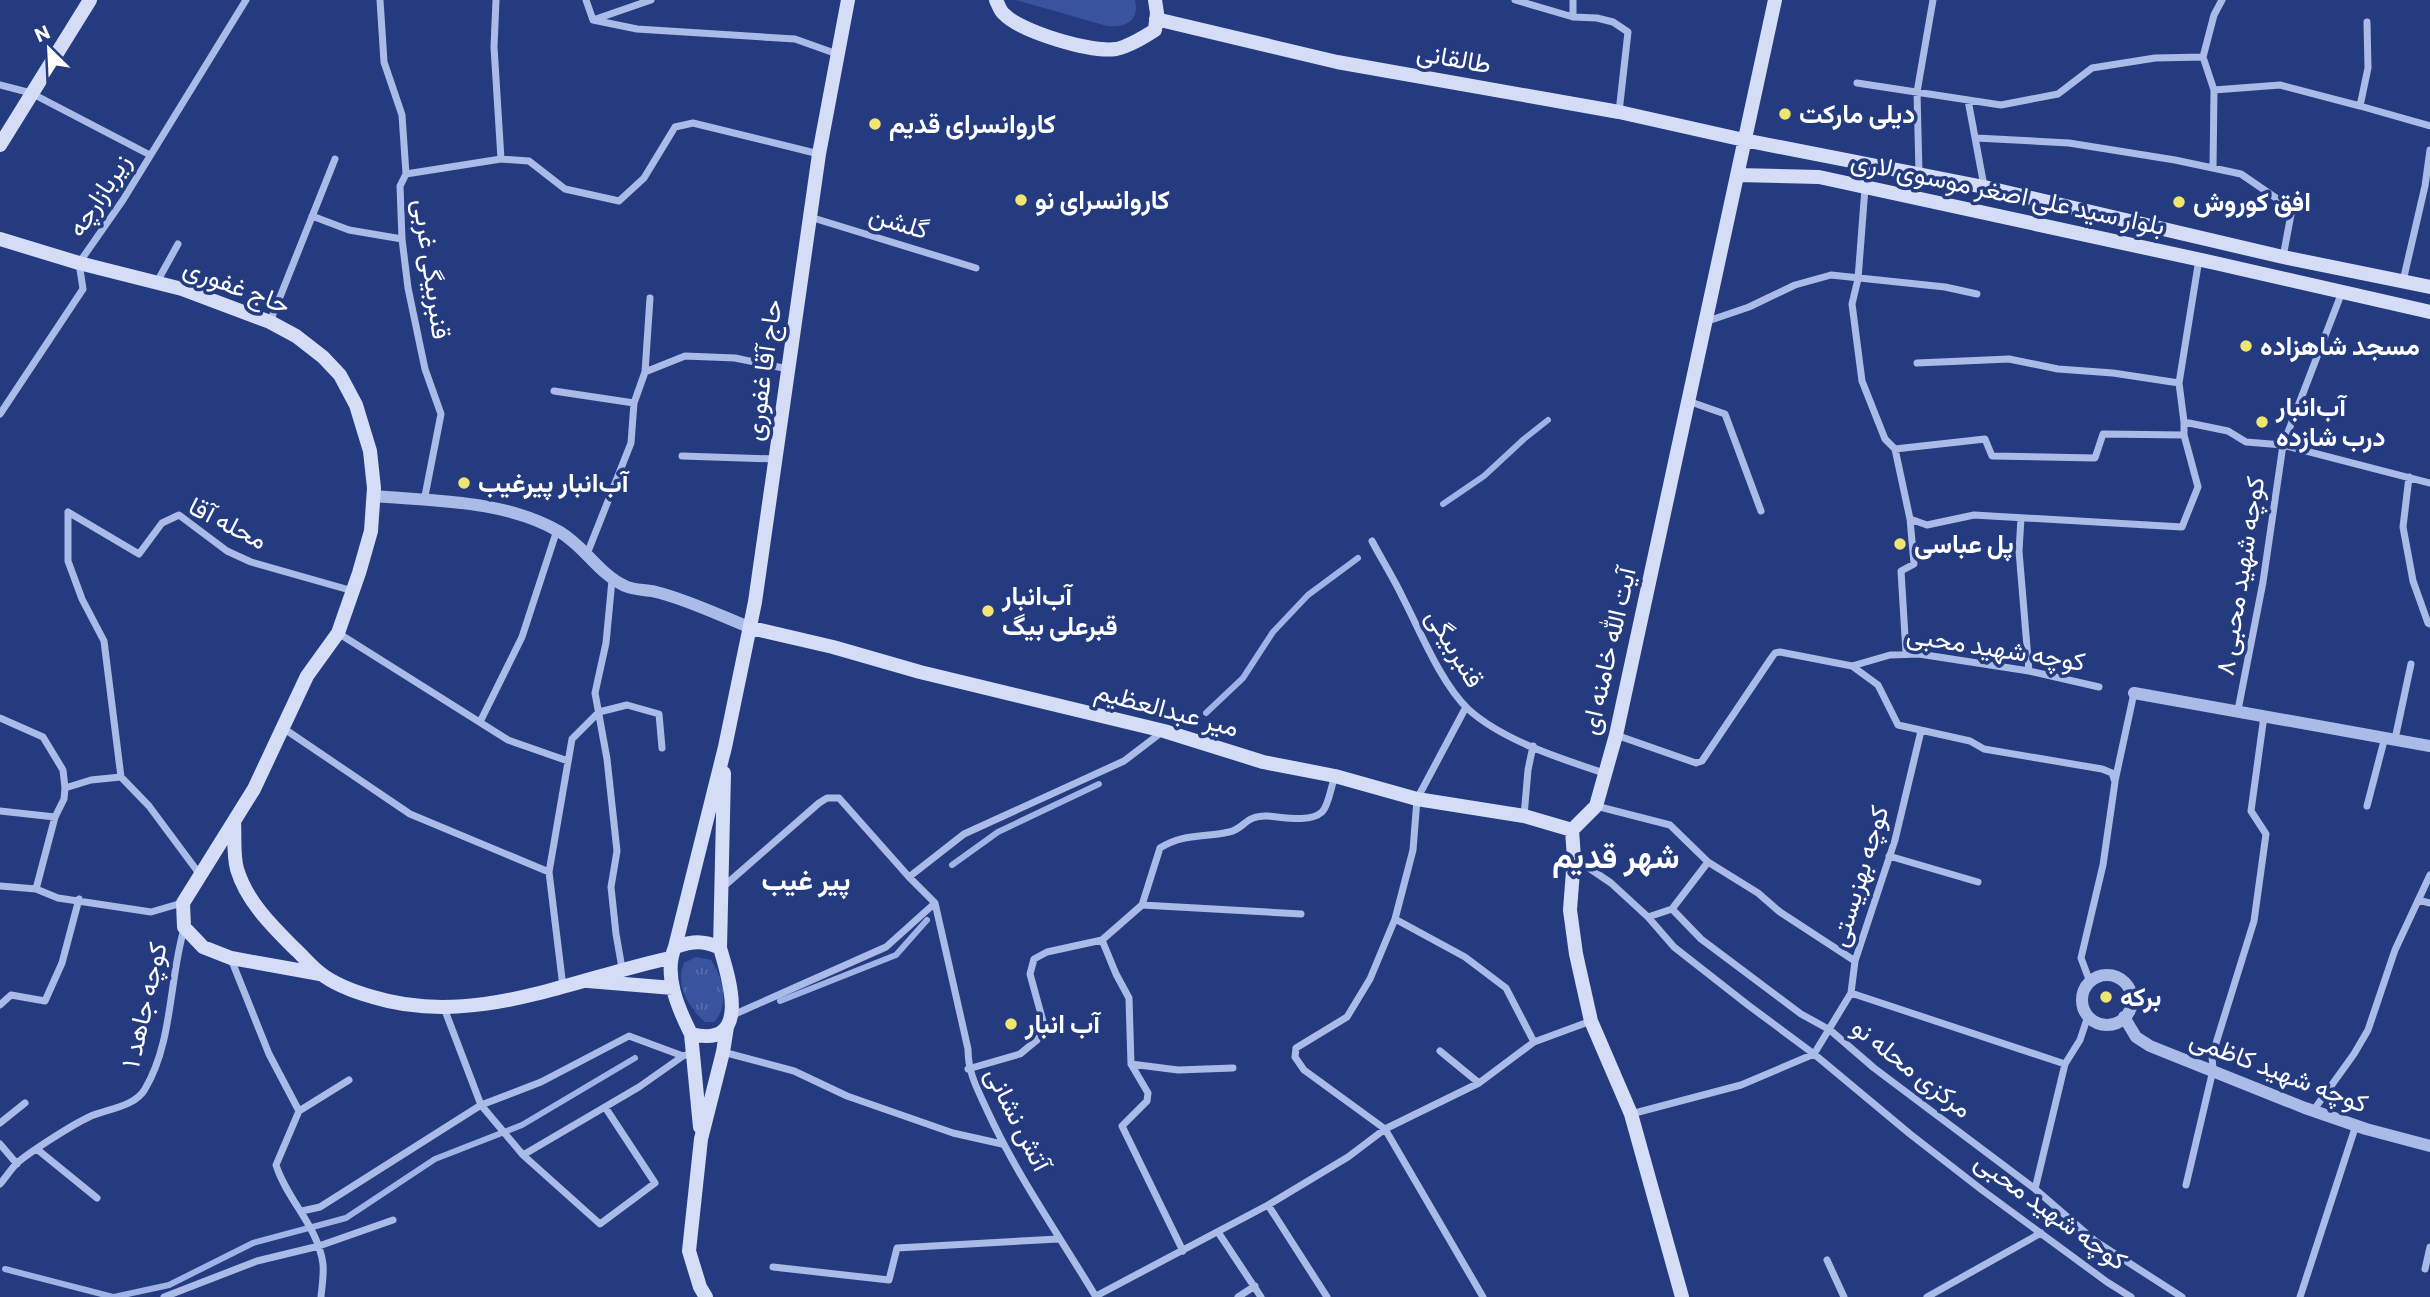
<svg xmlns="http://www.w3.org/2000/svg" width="2430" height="1297" font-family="Commissioner,Vazirmatn,sans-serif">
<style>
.grass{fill:#39539e}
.park{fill:url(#park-tufts)}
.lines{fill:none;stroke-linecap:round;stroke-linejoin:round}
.stream{stroke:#9fb3e7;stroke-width:6}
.minor{stroke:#abbbe7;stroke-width:7}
.tertiary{stroke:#abbbe7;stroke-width:12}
.secondary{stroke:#d5ddf6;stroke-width:14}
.poi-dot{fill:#f1e46f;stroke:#243b80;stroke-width:2.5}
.labels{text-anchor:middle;stroke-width:7;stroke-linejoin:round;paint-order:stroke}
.street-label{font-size:26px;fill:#fff;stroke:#243b80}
.poi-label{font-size:26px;font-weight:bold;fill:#fff;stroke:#243b80;text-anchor:start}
.neighbourhood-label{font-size:28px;font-weight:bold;fill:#fff;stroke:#243b80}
.district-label{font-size:33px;font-weight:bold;fill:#fff;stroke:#243b80}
</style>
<defs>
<pattern id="park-tufts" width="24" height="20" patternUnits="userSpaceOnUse" patternTransform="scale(1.75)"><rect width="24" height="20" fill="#39539e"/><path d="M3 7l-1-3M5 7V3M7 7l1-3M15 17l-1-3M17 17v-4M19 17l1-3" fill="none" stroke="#576dad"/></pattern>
</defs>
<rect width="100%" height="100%" fill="#243b80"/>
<path class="grass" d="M1016,0H1135C1140,21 1125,28 1107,26Z"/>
<path class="park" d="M696,957L711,960C723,977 730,1005 714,1022H705C688,1007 675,985 684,963Z"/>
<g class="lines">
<path class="stream" d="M1443,504L1484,476L1524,439L1548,420
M1206,713L1243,678L1273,632L1308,595L1358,558
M952,865L998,832L1099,784
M780,1001L896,955L927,920
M5,1269L113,1297
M114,1297L169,1285L253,1243L346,1218L435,1159L522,1125L635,1058"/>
<path class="minor" d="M380,0L384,62L402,115L406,174L400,186L402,239L408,288L425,369L441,414L424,501
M496,0L494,47L501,159
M586,0L593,20L637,29L795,39L837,54
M1515,0L1573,17L1597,18L1613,22L1628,32L1619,112
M1573,0V17
M596,19L651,0
M2367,22L2368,68L2360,106L2430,126
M2203,57L2214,90L2213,168
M1857,83L2001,105L2058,94L2092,68L2155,58L2203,57L2214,15L2222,0
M0,85L31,93L150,155
M2214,90L2280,85L2360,106
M1968,100L1984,186
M1976,138L2069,143L2175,160L2241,174L2292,209L2283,257
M1919,173L1917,92L1933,0
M406,174L501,159L529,161L565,189L619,201L644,178L675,127L693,123L819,154
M1865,188L1858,279L1852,304L1862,381L1885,439L1895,449L1910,519L1914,564L1901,571L1906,653
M312,216L349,230L402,239
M810,217L976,268
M2403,281L2425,186L2430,150
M157,282L178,244
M270,322L335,159
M1705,322L1749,307L1795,285L1831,275L1945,287L1977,294
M1917,363L2009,359L2058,369L2113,373L2179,383L2184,422L2228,431L2246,442L2283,445L2430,483
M645,372L650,298
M2179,383L2199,259
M554,391L634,403
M1688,401L1725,414L1761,511
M0,414L83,289L79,263L123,200L246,0
M1895,449L1985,439L1992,456L2095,458L2103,434L2184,435
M682,456L775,459
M2409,477L2403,527L2413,581L2428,623L2430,624
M68,512L139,554L162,523L179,515L227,551L251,562L353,591
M68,512V561L82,599L104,641L121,777
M2021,518L2019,551L2029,671
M1910,519L1927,525L1974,515L2182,527L2198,487L2184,435V422
M1372,541C1382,560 1394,579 1403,598C1420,631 1441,683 1468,709C1502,740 1561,759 1604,773
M587,554L631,443L634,403L645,372L685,356L735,358L788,369
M612,580L606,643L595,693L607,759L617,851L611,887L616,934L622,968
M338,633L508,740L568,761
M1852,666L1878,685L1898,725L1970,741L1984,749L2102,769L2112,773L2115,782L2103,865L2081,958L2090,982
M1466,707L1417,799L1413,850L1395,919L1370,979L1347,1017L1296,1048L1295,1057L1304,1070L1385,1129L1483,1297
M2238,710L2263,582L2283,445L2342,292
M0,718L43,737L63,770L65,788L91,780L121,777L149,806L201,876
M480,722L522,637L557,530
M283,728L410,814L549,872
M1616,735L1696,763L1702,761L1772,657L1775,653L1780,652L1852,666L1890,655L1919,654L2029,671L2099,687
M2395,739L2411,664
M2115,781L2134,693
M1596,806L1670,825L1708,862L1758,893L1780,912L1855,961
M2367,806L2385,737
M0,811L55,817
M1524,816L1528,770L1533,746
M1889,856L1978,882
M1574,858L1611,883L1648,917L1674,947L1748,1005L1814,1054L1910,1134L1982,1190L2107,1282L2131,1297
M0,886L36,889L58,898L151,912L182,903
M723,887L819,803L827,798H839L909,877
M36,889L55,817L64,799L65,788
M2418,900L2430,903
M935,903L968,1049C968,1073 977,1088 987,1110C1017,1176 1059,1235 1096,1297
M1142,905L1301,914
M1672,909L1708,862
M1648,917L1672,909L1701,939L1801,1014L1830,1030L1874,1068L2035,1189L2095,1241L2182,1297
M1395,919L1465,957L1506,988L1534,1042
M231,959L269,1054L299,1111L276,1165C287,1200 318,1226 323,1264C324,1274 322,1286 321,1297
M563,987L549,872L572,739L599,712L627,705L659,714L662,748
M1851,993L2065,1064
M0,1005L11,995L45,1001L62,963L79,899
M444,1008L481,1105L523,1155L639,1087L683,1056
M733,1015L886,947L935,903L909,877L964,834L1124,761L1162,732
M1440,1051L1479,1083
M723,1052L794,1071L847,1096L953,1133L1002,1144
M1131,1064L1178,1070L1233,1068
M968,1069L1020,1054L1037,1040L1044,1025L1030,974L1034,959L1047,952L1102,940
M299,1111L349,1080
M2313,1111L2354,1054L2368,1030L2395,950L2430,875
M1631,1114L1741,1085L1814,1054L1851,993L1855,961L1895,840L1921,731
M0,1123L25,1103
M0,1144L17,1164
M38,1150L97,1198
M523,1155L600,1224L655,1183L605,1107
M0,1184C6,1177 11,1169 17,1163C31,1151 72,1125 89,1117C106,1109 135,1107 145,1089C173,1042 169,980 184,929
M2186,1185L2213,1070L2212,1056L2254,921L2266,834L2251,811L2264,716
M2035,1189L2065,1064L2080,1040L2088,1016
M1268,1205L1327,1297
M302,1211L320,1207L481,1105L541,1082L629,1036L683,1056L692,1053
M1218,1232L1261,1297
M1183,1251L1122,1126L1147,1101L1148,1093L1131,1064L1129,998L1116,974L1102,940L1142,905L1160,848C1184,833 1203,838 1229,832C1245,829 1244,815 1268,816C1282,817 1310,823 1322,812C1329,805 1331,786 1335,776
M1827,1260L1844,1297
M773,1267L889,1280L897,1248L1058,1239
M2425,1269L2430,1247
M1096,1296L1268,1205L1348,1157L1385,1129L1479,1083L1534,1042L1591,1021
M164,1297L257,1261L319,1246L393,1220
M1238,1297L1255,1286
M1927,1297L2041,1233
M2300,1297L2356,1125"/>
<path class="tertiary" d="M374,496C434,501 506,500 560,532C585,547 599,574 625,586C635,591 646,589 656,592C686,599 721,616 751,628
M2134,693L2430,746
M2082 1000a25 25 0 1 1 50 0a25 25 0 1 1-50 0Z
M2124,1017L2136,1037L2150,1046L2305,1108L2366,1129L2430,1146"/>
<path class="secondary" d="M996,0C998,4 1000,11 1004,14C1021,32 1092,53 1116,49C1130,46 1144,37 1155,30L1157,13L1155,0
M1156,19L1337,62L1619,112L1744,140L1984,187L2283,257L2430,287
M0,145L90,0
M1737,175L1819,177L2215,263L2430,312
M0,239L79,263L182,289L270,322L296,336L323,357L340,375L356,405L370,451L374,488L371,531L359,573L338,633L307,676L254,789L183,903L184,927L203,947L231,958L320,974
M751,628L833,647L920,672L1164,731L1263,762L1335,776L1417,799L1524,816L1572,830
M234,821C235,836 233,855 237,869C246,900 271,925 293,947C302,955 310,965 320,973C334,984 355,992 373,997C473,1028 573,979 670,958
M675,947L725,747L755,602L819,154L848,0
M720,948C703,940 693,941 675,947C663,974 678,1008 691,1034C751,1049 730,981 720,948L724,773
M588,981L673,988
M691,1034L700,1127
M706,1297L700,1287L689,1251L701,1139L723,1052L727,1027
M1682,1297L1631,1114L1591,1021L1576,954L1570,910L1574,858L1572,830L1596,806L1616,735L1775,0"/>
</g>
<g class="poi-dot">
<circle cx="1785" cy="114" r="7"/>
<circle cx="875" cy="124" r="7"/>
<circle cx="1021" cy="200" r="7"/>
<circle cx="2179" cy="202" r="7"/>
<circle cx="2246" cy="346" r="7"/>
<circle cx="2262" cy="422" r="7"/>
<circle cx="464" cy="483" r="7"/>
<circle cx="1900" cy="544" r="7"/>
<circle cx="988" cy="611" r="7"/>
<circle cx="2106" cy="997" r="7"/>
<circle cx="1011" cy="1024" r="7"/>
</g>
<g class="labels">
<g class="street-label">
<text transform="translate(1454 58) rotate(10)" y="9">طالقانی</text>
<text transform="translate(2008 193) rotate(12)" y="9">بلوار سید علی اصغر موسوی لاری</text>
<text transform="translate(99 195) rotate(-57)" y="9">زیربازارچه</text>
<text transform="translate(899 222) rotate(17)" y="9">گلشن</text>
<text transform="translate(432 269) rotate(82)" y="9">قنبربیگی غربی</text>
<text transform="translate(237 286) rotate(21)" y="9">حاج غفوری</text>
<text transform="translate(763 370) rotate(-82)" y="9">حاج آقا غفوری</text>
<text transform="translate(228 523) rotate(27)" y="9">محله آقا</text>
<text transform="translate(2240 576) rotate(-81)" y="9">کوچه شهید محبی ۸</text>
<text transform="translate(1455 648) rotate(59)" y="9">قنبربیگی</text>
<text transform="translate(1996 648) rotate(9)" y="9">کوچه شهید محبی</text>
<text transform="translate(1608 651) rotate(-77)" y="9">آیت الله خامنه ای</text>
<text transform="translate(1167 709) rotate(15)" y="9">میر عبدالعظیم</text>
<text transform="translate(1859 876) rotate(-73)" y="9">کوچه بهزیستی</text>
<text transform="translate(144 1005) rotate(-77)" y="9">کوچه جاهد ۱</text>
<text transform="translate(1912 1068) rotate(38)" y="9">مرکزی محله نو</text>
<text transform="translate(2279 1071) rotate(21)" y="9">کوچه شهید کاظمی</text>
<text transform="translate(1018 1119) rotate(63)" y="9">آتش نشانی</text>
<text transform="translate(2051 1211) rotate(36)" y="9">کوچه شهید محبی</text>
</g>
<g class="poi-label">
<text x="1799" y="123">دیلی مارکت</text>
<text x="889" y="133">کاروانسرای قدیم</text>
<text x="1035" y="209">کاروانسرای نو</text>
<text x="2193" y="211">افق کوروش</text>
<text x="2260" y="355">مسجد شاهزاده</text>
<text x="2276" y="416">آب‌انبار<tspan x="2276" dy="30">درب شازده</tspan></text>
<text x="478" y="492">آب‌انبار پیرغیب</text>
<text x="1914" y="553">پل عباسی</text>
<text x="1002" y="605">آب‌انبار<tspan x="1002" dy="30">قبرعلی بیگ</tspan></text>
<text x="2120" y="1006">برکه</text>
<text x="1025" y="1033">آب انبار</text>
</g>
<g class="neighbourhood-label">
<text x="806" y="890">پیر غیب</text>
</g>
<g class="district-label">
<text x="1616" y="868">شهر قدیم</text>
</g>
</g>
<g transform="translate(49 49) rotate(336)" stroke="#243b80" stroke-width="5" paint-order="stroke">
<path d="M0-5L12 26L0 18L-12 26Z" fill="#ffffff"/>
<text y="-10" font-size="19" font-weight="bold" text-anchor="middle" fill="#ffffff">N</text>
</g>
</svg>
